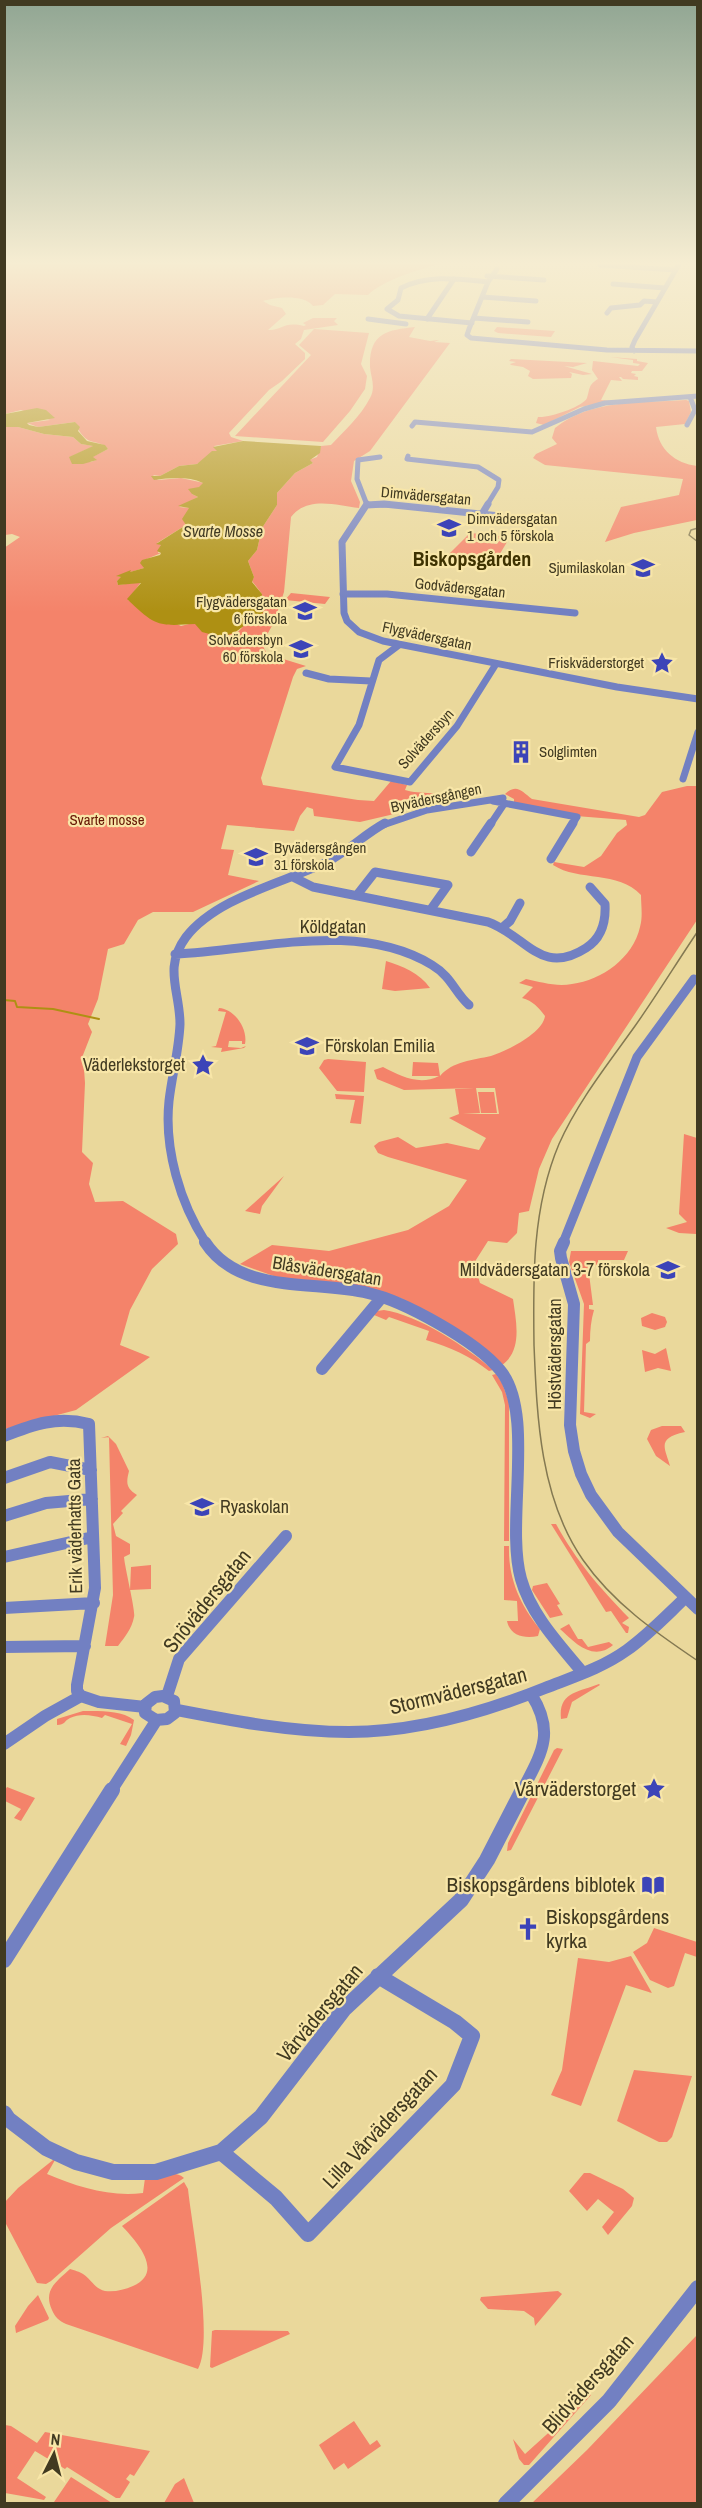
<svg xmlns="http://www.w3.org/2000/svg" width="702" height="2508" font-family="'Archivo Narrow',sans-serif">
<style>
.green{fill:#f4836a;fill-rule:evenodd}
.water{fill:#ae9013}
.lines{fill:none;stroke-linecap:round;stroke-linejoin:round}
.stream{stroke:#ae9013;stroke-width:2}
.minor-far4{stroke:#7280c2;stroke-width:5}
.minor-far3{stroke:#7280c2;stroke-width:7}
.minor-far2{stroke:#7280c2;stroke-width:9}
.minor-far1{stroke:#7280c2;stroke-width:12}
.minor{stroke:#7280c2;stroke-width:16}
.tram{stroke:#847952;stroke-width:1.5}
.labels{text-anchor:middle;stroke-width:4.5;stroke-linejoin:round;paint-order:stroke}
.far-street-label{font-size:15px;fill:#413a21;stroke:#f8e6a8}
.far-poi-label{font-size:15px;fill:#413a21;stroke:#f8e6a8;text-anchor:end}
.far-park-label{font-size:15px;fill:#671705;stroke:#f8e6a8}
.far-water-label{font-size:16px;font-style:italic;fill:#433c25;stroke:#f8e6a8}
.street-label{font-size:18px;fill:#413a21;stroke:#f8e6a8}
.poi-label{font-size:18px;fill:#413a21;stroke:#f8e6a8;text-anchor:start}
.far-district-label{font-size:20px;font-weight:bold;fill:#3e3201;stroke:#f8e6a8}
.near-street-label{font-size:21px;fill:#413a21;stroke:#f8e6a8}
.near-poi-label{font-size:21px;fill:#413a21;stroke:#f8e6a8;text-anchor:end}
</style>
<rect width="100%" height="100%" fill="#ead89b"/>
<path class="green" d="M4,261H482C472,268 463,260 451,262C430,265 382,280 368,295L335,294L323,305L313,306C304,294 276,297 263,301L270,305L282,308L286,314L268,330C282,331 283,321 304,326L306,325L303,323L313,318H337L334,321L338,325L304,330L301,339L295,344L305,353V359L282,381L269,390L229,433L231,437L243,441L214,446L218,451L197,464L179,466L160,476L153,475L158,480L181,478L204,483L192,494L198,497L179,507L189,508L186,525L157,543L161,545L158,553H161L142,561L144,568L117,576L122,577L117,581L118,585L141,582L128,600L181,626L193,623L238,632L261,607L262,594L252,581L254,577L248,561L257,550L262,528L277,505V493L295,473L313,463L309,460L317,457L321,446L331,445C344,431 361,416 370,398C376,387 371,378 370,367C369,333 387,330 415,327L409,337L430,341L439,340L434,342L450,343L370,451L354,461L351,481L360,502L359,508C336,505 307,496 291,517L284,592L274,622L262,644L267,654L306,666L297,669L293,677L261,778L263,785L358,800L374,801L391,781L407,785L405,790C420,795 443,790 455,800L426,803L390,815L360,822L314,816L313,809L307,807L300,816L294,831L227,825L221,849L234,850L228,875L259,881L193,912H153L138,920L124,944L108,949L98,999L88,1024L92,1032L83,1055L85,1083L82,1152L93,1163L89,1184L95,1202L123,1201L176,1234L178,1244L152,1269L130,1310L120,1345L150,1357L76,1410L5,1429L4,548L20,537L12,534L5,535V427H18L44,434L73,437L81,444L94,446L70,457L91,462L96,460L92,457L108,449C98,437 86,450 75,422L38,427L27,423L50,420L21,410L5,414Z
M497,327L555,331L551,337L498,333L494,331Z
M314,329L369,333L361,364L367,376L365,389L350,411L323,442L235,436L311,355L299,345Z
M610,357L637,359V361L648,363L642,371H632L631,373L636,374L634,376L638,377V380L623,379L621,377H619L622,381L611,380L601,400L613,401L580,407L544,425L536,423L538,417C550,418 584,406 587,398C590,389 588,385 598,379L592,370L593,361L638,366L640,364L633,363V360Z
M511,359L587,363L573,367L564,366L592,374L583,375L569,372L572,374L571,378L533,379L528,376L530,371L523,367L511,365L510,364L516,362L509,361Z
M686,400L689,401L691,412L685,424L656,427C659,450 675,463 697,466V520L634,533L605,542L621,507L679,495L683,479L545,465L533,458L536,454L557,444L552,438L555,428C591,399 641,403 686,400Z
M470,533L501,536L508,540L492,538L489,542L470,540L472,536L468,541L497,544L499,541L507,542L495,562L446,557Z
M291,593L330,597L325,604L285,600Z
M687,786H697V920L552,1139L539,1169L529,1211L519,1213L517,1233L507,1243L488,1241L474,1263L480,1283L513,1299C516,1321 523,1350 502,1365L401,1298L282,1279L240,1264L272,1245L329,1251L408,1230L449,1206L467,1180L388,1157L378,1153L374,1146L379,1142L398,1137L416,1148L447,1143L479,1150L486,1138L449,1118L459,1114L455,1089L474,1088L404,1090L377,1079L374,1070L383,1067C401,1076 419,1086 439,1076H412L413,1062L438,1063L440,1076C453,1061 473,1060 491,1056C507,1051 543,1033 545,1016C538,1007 533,1001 522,998L533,987L519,983L526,979C541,982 556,987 572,984C602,980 633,958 640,927C643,917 641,905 641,895C618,870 579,882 553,865L554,862L584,867L601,856L617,833L627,825L626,820L576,816L514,805V799L505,794C517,783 522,792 532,799L639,817L645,815L662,792ZM495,1088L499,1114H463L480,1113L476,1088Z
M386,961C402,966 420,973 430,988L395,991L382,989Z
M219,1008C235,1009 248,1029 245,1044H242V1041H229L228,1047L241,1048L246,1046L244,1048L221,1052L222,1048L211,1047L216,1046L226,1012L218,1011Z
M328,1059L366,1062L364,1092L337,1091L319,1068L324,1060Z
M478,1092H494L497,1113H481Z
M335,1094L364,1096L361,1124L350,1123L355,1100L336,1099Z
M684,1134L697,1138L696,1234L679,1233L666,1228L687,1222L679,1214Z
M284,1176L262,1206L260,1214L245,1211Z
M571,1251H628L624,1260H598V1265L588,1266L593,1305H589V1309L594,1310C591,1320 590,1330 590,1341L586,1344L584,1412L596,1414L590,1418L580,1414L584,1304L569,1262Z
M384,1310C418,1315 467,1347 493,1370L489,1371C470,1356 450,1347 426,1340L429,1331L389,1317L386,1320L374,1315L377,1311Z
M652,1313L665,1317L667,1322L665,1327L655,1330L642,1326L641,1318Z
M666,1348L671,1371L658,1368L645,1372L642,1350L655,1354Z
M496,1374L502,1383L509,1402V1541H504L505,1405L502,1392L492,1375Z
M662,1426H681L685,1432C656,1438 665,1448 670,1466L656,1456L647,1439L651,1430Z
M108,1436L116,1444L129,1471C126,1483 126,1488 137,1495L121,1511L123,1513L113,1524L116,1536L130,1544V1554L124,1557C125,1569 136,1612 134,1617C132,1628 125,1637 118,1646H105L113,1595L109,1437L101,1438Z
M551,1524H556C577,1562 599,1587 629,1618L622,1623L629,1627L628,1633H626L611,1611L606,1612Z
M504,1546H509C508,1578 520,1605 540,1629L538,1636C525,1639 510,1636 507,1621H518L517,1601L504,1600Z
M151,1565V1589L130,1590L131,1567Z
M547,1583L560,1604L557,1605L563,1615L550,1618L532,1590L533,1586Z
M569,1624L578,1639H582L588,1647L609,1642L613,1645C593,1662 575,1643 560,1629Z
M599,1684L600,1685L572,1702L567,1718L561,1719C558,1692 579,1692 599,1684Z
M83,1711C100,1711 121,1710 134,1720L131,1735L126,1746L120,1744L132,1724L105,1715L102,1718C92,1715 80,1713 70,1718C64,1721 65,1725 57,1725V1719Z
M557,1748L563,1749L511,1850L507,1851L508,1843L554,1750Z
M7,1787L35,1798L21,1821L14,1818L21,1809L5,1801V1790Z
M654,1928L697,1942V1957L685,1953L674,1986L668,1988L650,1980L633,1952L647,1943Z
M631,1956L652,1993L626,1985L581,2106L551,2095L562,2070L578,1958L609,1962Z
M634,2070L692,2076L672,2137L667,2142H659L617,2121Z
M53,2160H55L47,2174C78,2187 109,2197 143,2193L145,2178C157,2176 174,2169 184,2178L111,2228L51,2281L46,2284L37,2283L5,2222L4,2203L18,2188Z
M584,2173H590L623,2189L634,2198L632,2206L608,2235L602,2227L614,2212L598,2199L587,2211L569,2191Z
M184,2182L188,2189C192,2227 214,2340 198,2369L66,2324C59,2321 55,2317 52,2310C43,2290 56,2282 70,2269C74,2270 80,2272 83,2274C91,2279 95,2289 105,2291C115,2292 124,2290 133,2286C165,2272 136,2241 122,2226Z
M558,2291L562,2294L535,2326L534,2318L524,2311L488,2309L480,2300L481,2297Z
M38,2295L49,2318L48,2320L16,2333L15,2326L28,2306Z
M215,2330L288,2331L290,2334L212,2368L210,2367L212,2331Z
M697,2335V2501L695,2504L532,2503L587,2450Z
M587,2391L591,2395L529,2465H524L519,2459L513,2439L525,2454L577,2407L575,2404Z
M354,2421L370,2445L377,2440L381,2446L348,2469L344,2463L334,2470L319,2445Z
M5,2425L11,2426L37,2443L45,2432L150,2451L134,2476L130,2474L126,2479L130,2482L120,2498H116L67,2467L65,2469L35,2451L17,2478L46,2497L44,2500L39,2499L5,2493Z
M71,2477L112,2503L54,2502Z
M184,2478L194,2503H164L175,2484Z"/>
<path class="water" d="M37,408L46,410L55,418L27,423L29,425L38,427L75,422L80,427L78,431L87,441L105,445L108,449L93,457L97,460L83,464H72L69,457L93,446L81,444L73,437L44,434L18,427H5V414Z
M243,441L321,446L320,453L310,460L313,463L295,473L277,493V505L262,528L257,550L248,561L254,577L252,582L262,594L263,613C237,626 237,643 202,632L195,624C158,626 156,627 127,599L141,583L118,585L117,581L121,577L116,576L131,570L130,572L144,568L140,563L142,560L160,555L161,553L157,551L161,545L156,544L186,525L182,519L189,508L178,506L198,497L192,494L188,489L199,487L203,483C188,476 170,478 154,480L151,476H160L179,466L197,464L212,451H217L213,447Z"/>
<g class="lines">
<path class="stream" d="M4,1000L15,1001L17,1007L53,1009L99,1019"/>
<path class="minor-far4" d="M600,265L676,270
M497,269L488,282L469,329L467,335L471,338L607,350L698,351
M487,276L544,280
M613,284L665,288
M482,297L536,301
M607,313L611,308L640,305L644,301L657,302
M474,318L528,322
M368,319L406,324
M427,319L454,279
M472,323L399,316L387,309L398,300L401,288C429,274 458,279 488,282
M634,351L632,347L635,340L681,261
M687,425L695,410L690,397
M412,426L415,422L532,432L584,409L605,403L698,396
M408,456L407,459L478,467L499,480L498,487L487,505
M367,505L357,479L358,460L380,457
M367,505H398"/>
<path class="minor-far3" d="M367,504L342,542L344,613L347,621L359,632L383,641L617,687L698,699
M367,505L384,504L500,516
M482,514L488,504
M343,594H387L575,613
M399,645L379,660L359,725L335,767L410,782L457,726L496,664
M306,673L329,679L371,681
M683,779L698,732
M493,801L577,817L572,825
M383,825L427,810L503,798
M490,825L504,804"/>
<path class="minor-far2" d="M471,852L491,823
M551,859L573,823
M293,877L313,887L488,922C527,936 541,977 586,948C602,938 606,922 605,904L590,887
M357,895L375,872L448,885L431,909
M502,928L510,921L520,903
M175,954C258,951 356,919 432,965C452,977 455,993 469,1005
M206,1243C180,1203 164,1149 169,1101C172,1075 179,1050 180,1024C180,991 163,968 186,937C217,897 284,883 329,861C349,850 365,834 385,823
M563,1243L637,1057L694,979"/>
<path class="minor-far1" d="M205,1242C239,1295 315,1280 368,1293C404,1301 476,1341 500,1370C536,1413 505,1523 521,1579C531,1615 560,1645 583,1673
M564,1242L560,1251L561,1258L574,1304L570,1425L574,1451L581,1474L591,1495L618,1532L698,1609
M322,1369L382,1297
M4,1436C34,1424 57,1416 89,1424L95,1588L77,1685V1691L81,1696
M4,1478L50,1462L91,1470
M4,1516L46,1503L92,1499
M4,1557L93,1537
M4,1608L94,1603
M4,1647L85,1646
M163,1696L174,1701L175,1713L167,1719L156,1720L145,1713L146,1704L155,1697Z
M167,1696L179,1659L286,1536
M177,1710C234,1721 291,1732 349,1732C416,1732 483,1713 545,1688C573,1677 602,1668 627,1650C648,1635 666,1616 685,1598
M4,1744L45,1716L81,1696L99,1702L145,1707
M111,1791L156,1721
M522,1791C541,1754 556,1733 531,1694"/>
<path class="minor" d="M4,1960L112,1790
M4,2113L8,2119L46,2148L76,2162L113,2172H156L221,2152L261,2117L344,2009L461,1900L487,1860L523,1790
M221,2152L276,2198L308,2234L453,2085L472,2036L455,2022L378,1976
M506,2504L609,2401L698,2288"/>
<path class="tram" d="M698,528L691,530L689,535L698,542
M698,931C677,962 657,995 635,1026C608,1064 578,1101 559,1144C532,1208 533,1277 534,1345C537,1418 540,1498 583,1560C613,1603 655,1632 698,1661"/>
</g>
<linearGradient id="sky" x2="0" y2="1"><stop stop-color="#91a693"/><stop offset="0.43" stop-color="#f6edd2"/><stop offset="1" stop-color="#f6edd2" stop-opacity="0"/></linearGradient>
<rect width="702" height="612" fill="url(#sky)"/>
<defs>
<g id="school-bare" transform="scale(1.8)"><path d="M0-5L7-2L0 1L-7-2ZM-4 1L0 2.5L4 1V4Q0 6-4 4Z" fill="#3c44b8" stroke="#f8e6a8" stroke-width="2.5" paint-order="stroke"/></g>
<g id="sight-bare" transform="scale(1.8)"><path d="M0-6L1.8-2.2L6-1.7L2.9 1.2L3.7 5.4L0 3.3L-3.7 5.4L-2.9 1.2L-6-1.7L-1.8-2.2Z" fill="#3c44b8" stroke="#f8e6a8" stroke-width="2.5" paint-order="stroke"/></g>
<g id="building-bare" transform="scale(1.8)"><path d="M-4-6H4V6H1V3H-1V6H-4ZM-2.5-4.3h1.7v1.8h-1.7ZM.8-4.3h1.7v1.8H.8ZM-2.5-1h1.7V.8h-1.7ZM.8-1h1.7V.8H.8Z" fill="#3c44b8" stroke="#f8e6a8" stroke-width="2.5" paint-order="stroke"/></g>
<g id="library-bare" transform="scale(1.8)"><path d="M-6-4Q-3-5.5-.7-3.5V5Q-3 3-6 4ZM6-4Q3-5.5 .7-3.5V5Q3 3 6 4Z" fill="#3c44b8" stroke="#f8e6a8" stroke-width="2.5" paint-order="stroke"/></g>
<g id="church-bare" transform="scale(1.8)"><path d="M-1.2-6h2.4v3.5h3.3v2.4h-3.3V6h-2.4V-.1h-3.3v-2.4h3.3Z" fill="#3c44b8" stroke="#f8e6a8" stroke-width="2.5" paint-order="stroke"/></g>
</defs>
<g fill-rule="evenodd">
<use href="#school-bare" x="449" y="528"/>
<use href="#school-bare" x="643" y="568"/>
<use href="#school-bare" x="305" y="611"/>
<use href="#school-bare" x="301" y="649"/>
<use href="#sight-bare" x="662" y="663"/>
<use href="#building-bare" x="521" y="752"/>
<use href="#school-bare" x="256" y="857"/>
<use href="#school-bare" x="307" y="1046"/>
<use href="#sight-bare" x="203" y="1065"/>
<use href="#school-bare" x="668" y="1270"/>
<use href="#school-bare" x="202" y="1507"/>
<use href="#sight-bare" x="654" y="1789"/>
<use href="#library-bare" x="653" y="1885"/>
<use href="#church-bare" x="528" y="1929"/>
</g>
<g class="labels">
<g class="far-street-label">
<text transform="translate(426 496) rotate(5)" y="5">Dimvädersgatan</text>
<text transform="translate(460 588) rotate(6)" y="5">Godvädersgatan</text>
<text transform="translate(427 636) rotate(12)" y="5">Flygvädersgatan</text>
<text transform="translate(426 739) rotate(-48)" y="5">Solvädersbyn</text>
<text transform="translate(436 798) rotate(-12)" y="5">Byvädersgången</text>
</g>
<g class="far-poi-label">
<text x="467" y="524" text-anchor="start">Dimvädersgatan<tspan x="467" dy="17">1 och 5 förskola</tspan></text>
<text x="625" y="573">Sjumilaskolan</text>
<text x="287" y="607">Flygvädersgatan<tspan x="287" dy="17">6 förskola</tspan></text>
<text x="283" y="645">Solvädersbyn<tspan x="283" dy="17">60 förskola</tspan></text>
<text x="644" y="668">Friskväderstorget</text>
<text x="539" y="757" text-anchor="start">Solglimten</text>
<text x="274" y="853" text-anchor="start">Byvädersgången<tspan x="274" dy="17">31 förskola</tspan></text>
</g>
<g class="far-park-label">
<text x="107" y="825">Svarte mosse</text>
</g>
<g class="far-water-label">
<text x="223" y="537">Svarte Mosse</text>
</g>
<g class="street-label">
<text x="333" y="933">Köldgatan</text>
<text transform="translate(327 1271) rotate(9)" y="6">Blåsvädersgatan</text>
<text transform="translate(555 1354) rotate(-90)" y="6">Höstvädersgatan</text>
<text transform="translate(75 1526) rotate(-91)" y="6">Erik väderhatts Gata</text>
</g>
<g class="poi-label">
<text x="325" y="1052">Förskolan Emilia</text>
<text x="185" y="1071" text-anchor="end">Väderlekstorget</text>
<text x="650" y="1276" text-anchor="end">Mildvädersgatan 3-7 förskola</text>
<text x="220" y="1513">Ryaskolan</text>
</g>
<g class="far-district-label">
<text x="472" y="566">Biskopsgården</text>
</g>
<g class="near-street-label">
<text transform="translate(207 1601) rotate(-51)" y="7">Snövädersgatan</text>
<text transform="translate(458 1691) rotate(-14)" y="7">Stormvädersgatan</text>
<text transform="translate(320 2013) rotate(-50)" y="7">Vårvädersgatan</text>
<text transform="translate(380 2128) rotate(-47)" y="7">Lilla Vårvädersgatan</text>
<text transform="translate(588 2384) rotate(-48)" y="7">Blidvädersgatan</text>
</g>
<g class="near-poi-label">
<text x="636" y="1796">Vårväderstorget</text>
<text x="635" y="1892">Biskopsgårdens biblotek</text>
<text x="546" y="1924" text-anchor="start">Biskopsgårdens<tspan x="546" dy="24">kyrka</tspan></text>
</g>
</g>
<rect width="702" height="2508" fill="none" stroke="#413a21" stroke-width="12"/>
<g transform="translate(54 2454) rotate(6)" stroke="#f8e6a8" stroke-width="4.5" paint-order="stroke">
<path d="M0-4.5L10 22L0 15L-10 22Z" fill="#413a21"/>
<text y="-9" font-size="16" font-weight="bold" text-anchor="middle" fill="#413a21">N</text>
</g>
</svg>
